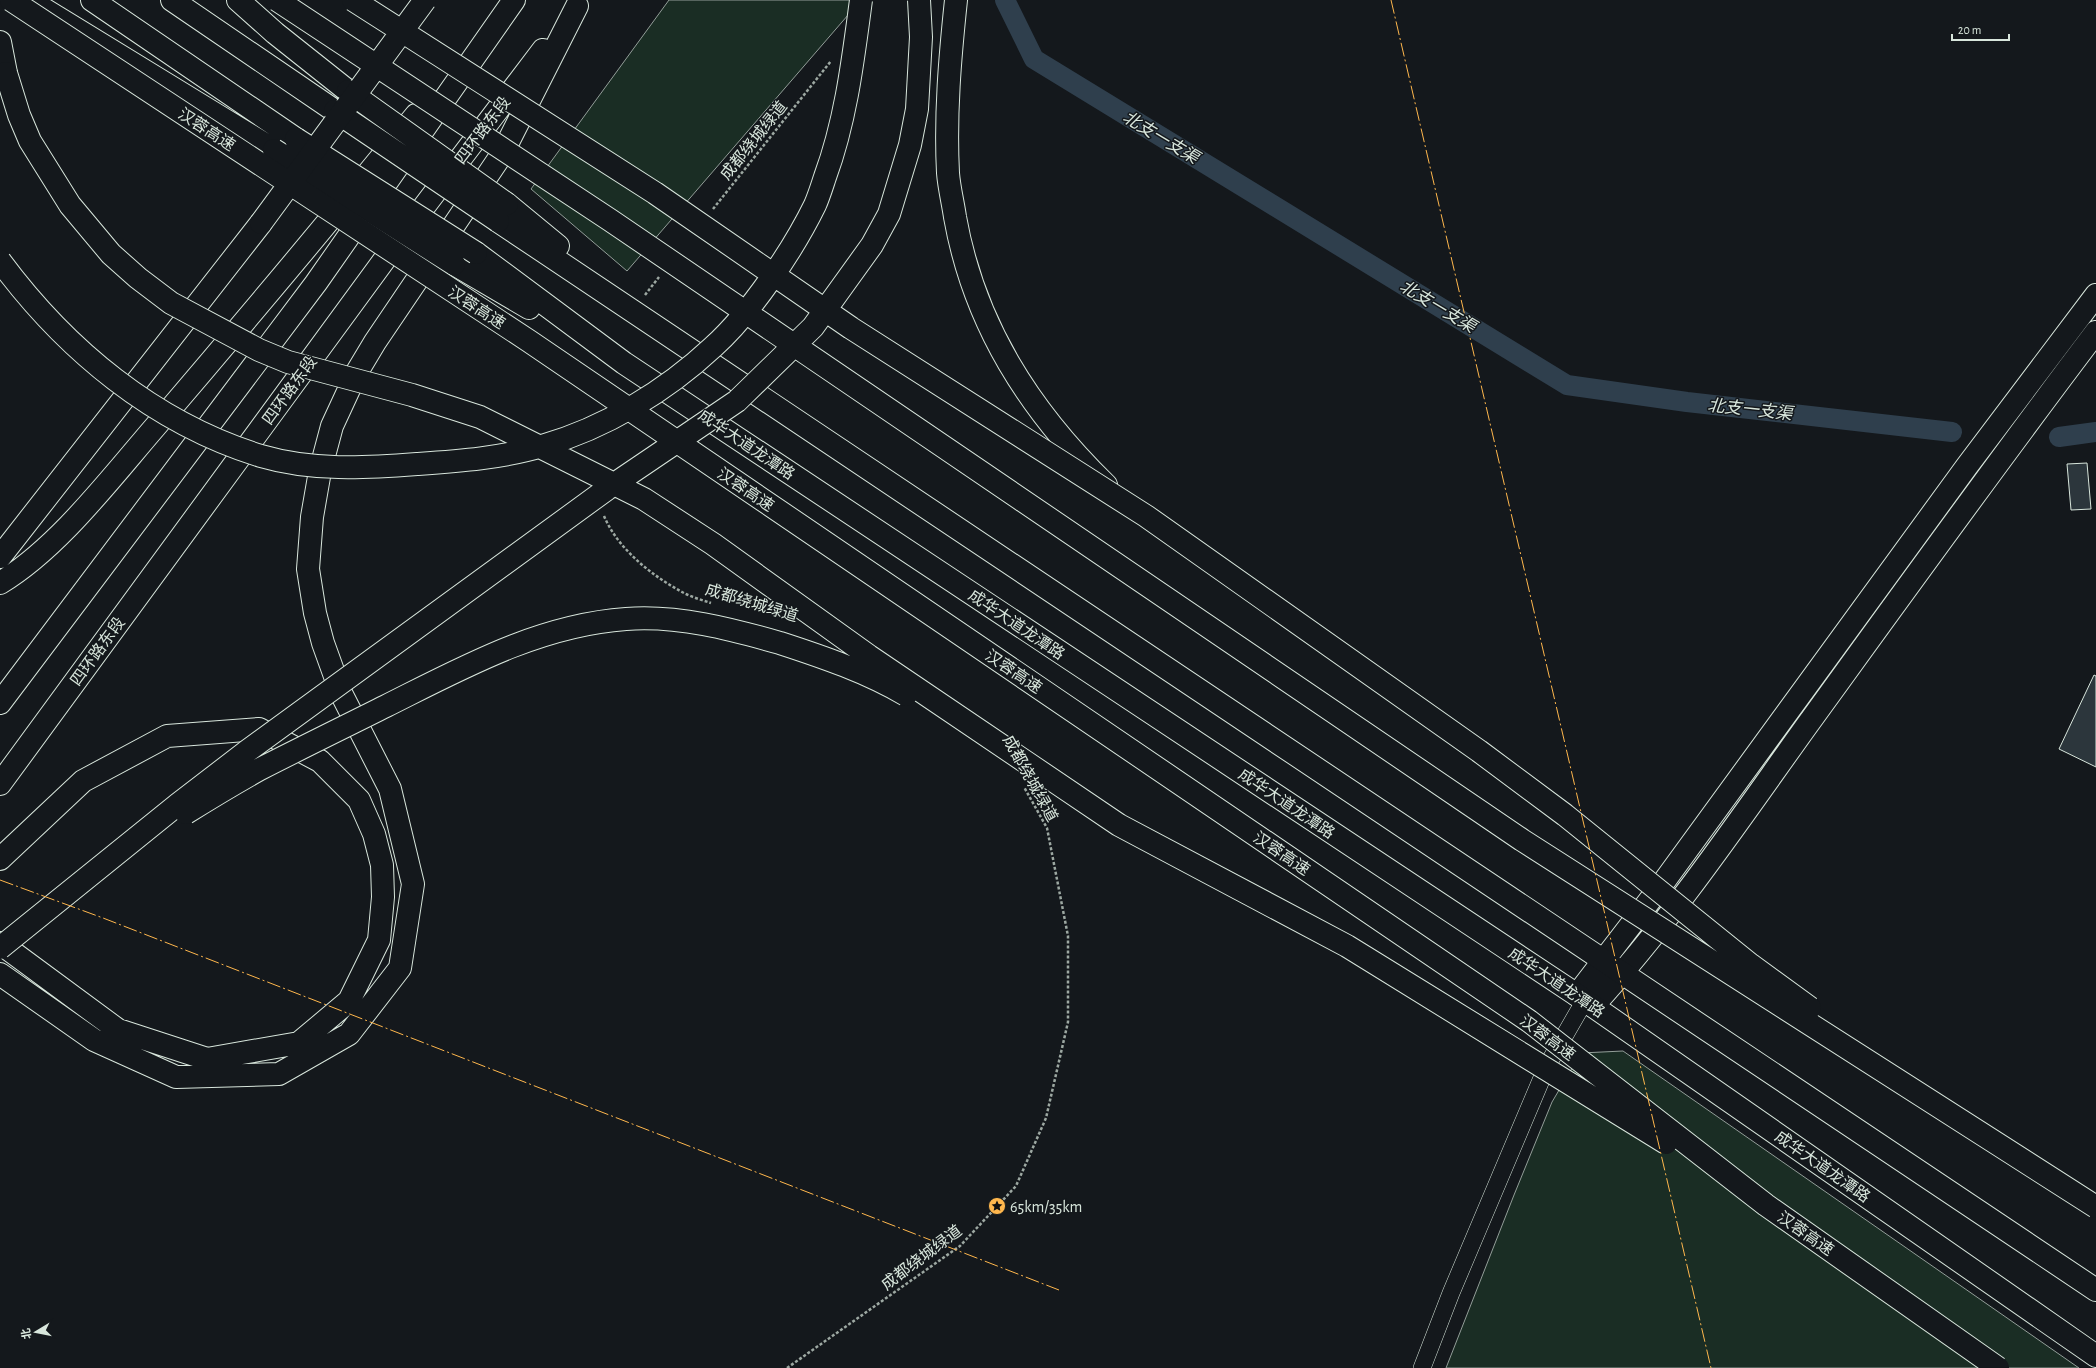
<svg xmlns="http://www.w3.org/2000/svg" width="2096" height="1368" font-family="'Alegreya Sans','Noto Sans SC',sans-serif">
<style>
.green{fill:#1a2d24;stroke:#939e99}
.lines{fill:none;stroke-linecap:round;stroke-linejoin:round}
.canal{stroke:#2f3f4d;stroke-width:20}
.building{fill:#2c363c;stroke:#d8e6dc}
.street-casing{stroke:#d8e6dc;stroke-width:18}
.secondary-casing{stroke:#d8e6dc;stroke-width:24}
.primary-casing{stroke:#d8e6dc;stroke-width:24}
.highway-casing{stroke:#d8e6dc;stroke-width:24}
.path{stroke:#9da8a2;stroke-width:2.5;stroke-dasharray:3 2;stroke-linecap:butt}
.street{stroke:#14181c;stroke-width:17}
.secondary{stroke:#14181c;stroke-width:22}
.primary{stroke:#14181c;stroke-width:22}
.highway{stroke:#14181c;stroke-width:22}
.primary-bridge-casing{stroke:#d8e6dc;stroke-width:24;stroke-linecap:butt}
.highway-bridge-casing{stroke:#d8e6dc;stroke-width:24;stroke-linecap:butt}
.primary-bridge{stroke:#14181c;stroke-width:22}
.highway-bridge{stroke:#14181c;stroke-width:22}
.power{stroke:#ffb74d;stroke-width:1;stroke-dasharray:14 3 2 3;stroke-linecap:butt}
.labels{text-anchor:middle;stroke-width:3;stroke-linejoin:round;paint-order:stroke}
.street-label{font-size:16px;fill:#d8e6dc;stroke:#14181c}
.poi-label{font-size:16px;fill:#d8e6dc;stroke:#14181c;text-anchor:start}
.water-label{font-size:17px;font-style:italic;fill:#d8e6dc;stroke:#14181c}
</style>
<rect width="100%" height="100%" fill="#14181c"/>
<path class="green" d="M669,0H861L627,271L531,189Z
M1623,1051L2079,1368H1446L1514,1195L1552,1102L1581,1053Z"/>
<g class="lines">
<path class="canal" d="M1005,0L1034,59L1567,385L1687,402L1952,432
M2059,437L2096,432"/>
</g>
<path class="building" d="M2087,463L2091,509L2071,510L2067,464Z
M2094,675L2096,676V767L2059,749Z"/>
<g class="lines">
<g class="street-casing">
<path id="street" d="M1422,1368L1451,1293L1547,1066L1585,1000"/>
</g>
<g class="secondary-casing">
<path id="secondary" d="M1577,995L1660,887L1967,466L2096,295
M1593,1006C1673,918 1739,820 1808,724C1903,593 1998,461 2096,332"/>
</g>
<g class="primary-casing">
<path id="primary" d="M29,0L274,150
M92,0L296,139
M172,0L335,111
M238,0L275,33L348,91
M507,204L558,246
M498,221L2096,1290
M476,253L624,363L1577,995L2096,1356
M454,264L529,308"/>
</g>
<g class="highway-casing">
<path id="highway" d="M956,0C950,57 945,115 948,173C949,187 953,203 955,217C974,324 1029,410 1106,485
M0,42L6,73
M0,557L261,223
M0,583C58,548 110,479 155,427C243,324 330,220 416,115
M0,703L316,283L514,0
M0,784L401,237L543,50
M0,859L83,781L167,736L259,729L320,761L359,800L374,834L382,865L383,897L379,940L349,1001L299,1043L207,1059L118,1030L0,943
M0,974L94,1040L176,1077L279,1074L349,1034L400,968L413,884L390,789L341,693L323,643L315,613L308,569L312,517L320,471L332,426L357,372L375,342L502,154L577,6"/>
</g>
<path class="path" d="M713,209L831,61
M645,295L659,277
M604,516C618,549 651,575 682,592C691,597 702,600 711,603
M787,1368L960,1246L1016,1186L1046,1118L1068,1022V936L1047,828L1024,787"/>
<use href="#street" class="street"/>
<use href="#secondary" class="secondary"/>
<use href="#primary" class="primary"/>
<use href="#highway" class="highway"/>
<g class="primary-bridge-casing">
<path id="primary-bridge" d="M348,91L507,204
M335,111L498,221
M296,139L476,253
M274,150L454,264"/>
</g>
<g class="highway-bridge-casing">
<path id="highway-bridge" d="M11,0L529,341L1529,1021L1766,1205L1998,1368
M277,0L610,220L1522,840L2096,1207
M353,0L655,193L851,328L1146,516L1479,751L1565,815L1751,965L1810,1008
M6,73L19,115L30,141L70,205L111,254L138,278L171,303L259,350L288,362L412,395L480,417L644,499L713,544L869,656L1119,825L1347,946L1666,1143
M261,223L425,0
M0,261C66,350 154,423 261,456C312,471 365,468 417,464C459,461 502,458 542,446C605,428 666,391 713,347C750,314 793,250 815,205C819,196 822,186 825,177C846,120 853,60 861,0
M186,813C210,798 235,783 260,769C301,748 344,727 386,706C462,668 539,625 626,619C678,615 731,629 780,643C823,657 867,672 906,695
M0,948L177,805L246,752L607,489L737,401L813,327L872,245L889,214L910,145L917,109L921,37L919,0"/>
</g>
<use href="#primary-bridge" class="primary-bridge"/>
<use href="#highway-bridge" class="highway-bridge"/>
<path class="power" d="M1391,0L1711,1368
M0,880L103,918L1059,1290"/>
</g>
<defs>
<g id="sight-disc" transform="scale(0.9)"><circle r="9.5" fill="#ffb74d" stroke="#14181c"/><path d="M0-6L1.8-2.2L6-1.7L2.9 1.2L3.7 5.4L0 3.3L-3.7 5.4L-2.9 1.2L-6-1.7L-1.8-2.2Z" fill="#111"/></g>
</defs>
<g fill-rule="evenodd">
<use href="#sight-disc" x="997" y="1206"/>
</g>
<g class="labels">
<g class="street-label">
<text transform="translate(207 129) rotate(33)" y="6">汉蓉高速</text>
<text transform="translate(482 130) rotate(-53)" y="6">四环路东段</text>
<text transform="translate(753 140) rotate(-51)" y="6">成都绕城绿道</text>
<text transform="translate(477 307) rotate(33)" y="6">汉蓉高速</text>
<text transform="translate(289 390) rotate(-54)" y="6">四环路东段</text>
<text transform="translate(747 444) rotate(34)" y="6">成华大道龙潭路</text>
<text transform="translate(746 489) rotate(34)" y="6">汉蓉高速</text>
<text transform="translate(752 602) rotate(17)" y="6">成都绕城绿道</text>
<text transform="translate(1017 624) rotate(34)" y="6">成华大道龙潭路</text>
<text transform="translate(97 651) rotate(-54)" y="6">四环路东段</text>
<text transform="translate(1014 671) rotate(34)" y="6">汉蓉高速</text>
<text transform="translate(1031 778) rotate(61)" y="6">成都绕城绿道</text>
<text transform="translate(1287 803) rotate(34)" y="6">成华大道龙潭路</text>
<text transform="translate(1282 853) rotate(34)" y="6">汉蓉高速</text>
<text transform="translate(1557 982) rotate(34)" y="6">成华大道龙潭路</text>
<text transform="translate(1548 1037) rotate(37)" y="6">汉蓉高速</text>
<text transform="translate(1823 1166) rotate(35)" y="6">成华大道龙潭路</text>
<text transform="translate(1806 1233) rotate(35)" y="6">汉蓉高速</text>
<text transform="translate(921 1257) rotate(-37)" y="6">成都绕城绿道</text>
</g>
<g class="poi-label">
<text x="1010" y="1212">65km/35km</text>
</g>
<g class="water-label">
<text transform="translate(1161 137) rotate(31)" y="6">北支一支渠</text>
<text transform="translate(1438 306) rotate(31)" y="6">北支一支渠</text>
<text transform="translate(1750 409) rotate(6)" y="6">北支一支渠</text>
</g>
</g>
<g transform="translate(36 1332) rotate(260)" stroke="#14181c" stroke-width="3" paint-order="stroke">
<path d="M0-3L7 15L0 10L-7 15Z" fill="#d8e6dc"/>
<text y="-6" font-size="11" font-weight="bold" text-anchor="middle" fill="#d8e6dc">北</text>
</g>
<path d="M1952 34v6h57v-6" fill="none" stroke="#d8e6dc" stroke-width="2"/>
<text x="1958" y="34" font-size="12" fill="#d8e6dc" stroke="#14181c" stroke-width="3" paint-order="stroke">20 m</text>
</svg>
